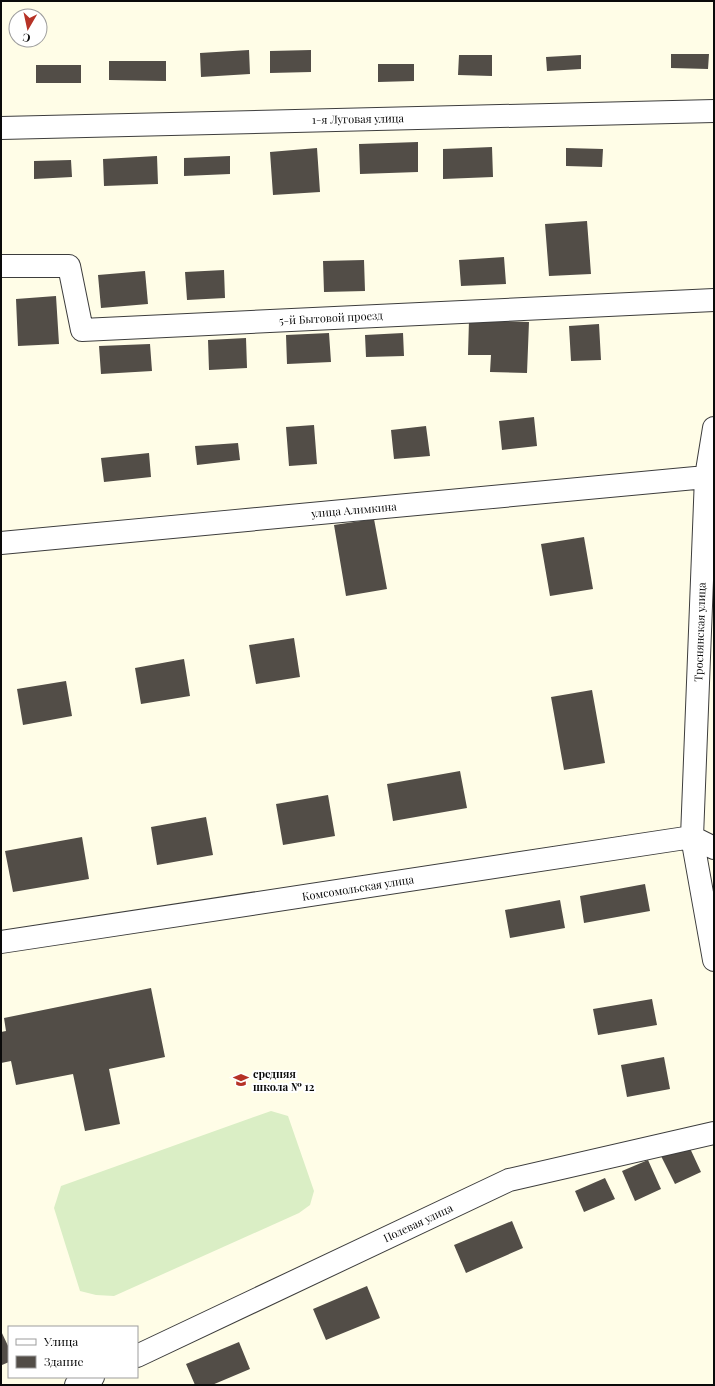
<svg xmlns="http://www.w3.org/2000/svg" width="715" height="1386" font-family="'Playfair Display',serif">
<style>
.pitch{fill:#daeec5}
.building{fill:#524d47}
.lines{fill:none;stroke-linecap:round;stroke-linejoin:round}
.minor-casing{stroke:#3d3d3d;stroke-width:24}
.minor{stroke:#fff;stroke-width:22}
.labels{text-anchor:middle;stroke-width:4;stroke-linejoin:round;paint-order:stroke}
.street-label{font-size:11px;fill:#0a0a0a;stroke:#fff}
.poi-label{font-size:11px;font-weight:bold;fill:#0a0a0a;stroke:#fff;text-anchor:start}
</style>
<rect width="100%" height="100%" fill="#fffde7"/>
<path class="pitch" d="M271,1111L288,1116L314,1191L310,1205L299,1213L114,1296L96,1295L80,1291L54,1208L61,1186Z"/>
<path class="building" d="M249,50L250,74L201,77L200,53Z
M311,50V72L270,73V51Z
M671,54H709L708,69L671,68Z
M459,55H492V76L458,75Z
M581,55V69L547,71L546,57Z
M109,61H166V81L109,80Z
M378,64H414V81L378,82Z
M36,65H81V83H36Z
M418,142V172L360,174L359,144Z
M492,147L493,177L443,179V149Z
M317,148L320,192L273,195L270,152Z
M566,148L603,149L602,167L566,166Z
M157,156L158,184L104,186L103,159Z
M230,156V174L184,176V158Z
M71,160L72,177L34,179V161Z
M587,221L591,274L549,276L545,224Z
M504,257L506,284L461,286L459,260Z
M364,260L365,291L324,292L323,261Z
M224,270L225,298L187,300L185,272Z
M145,271L148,304L101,308L98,275Z
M56,296L59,344L18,346L16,299Z
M469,320L529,322L527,373L490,372L491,355H468Z
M599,324L601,360L571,361L569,326Z
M329,333L331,362L287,364L286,335Z
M403,333L404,356L366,357L365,335Z
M246,338L247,368L209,370L208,340Z
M150,344L152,371L101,374L99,346Z
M534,417L537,446L502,450L499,421Z
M314,425L317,464L289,466L286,427Z
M426,426L430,456L394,459L391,430Z
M238,443L240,460L197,465L195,446Z
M149,453L151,477L104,482L101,458Z
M374,519L387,589L346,596L334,525Z
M584,537L593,589L550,596L541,544Z
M294,638L300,677L256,684L249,645Z
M184,659L190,696L141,704L135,668Z
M66,681L72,716L23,725L17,689Z
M592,690L605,763L564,770L551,697Z
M460,771L467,808L393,821L387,784Z
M328,795L335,836L283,845L276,804Z
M206,817L213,855L157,865L151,827Z
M82,837L89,879L13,892L5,851Z
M645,884L650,911L584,923L580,896Z
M560,900L565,928L510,938L505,910Z
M151,988L165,1057L109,1069L120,1124L85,1131L73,1074L16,1085L11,1061L1,1063V1032L6,1031L4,1018Z
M652,999L657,1025L598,1035L593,1009Z
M664,1057L670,1089L627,1097L621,1065Z
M688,1144L701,1172L675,1184L661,1156Z
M648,1160L661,1189L635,1201L622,1171Z
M605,1178L615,1199L584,1212L575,1191Z
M512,1221L523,1248L466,1273L454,1245Z
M367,1286L380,1318L326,1340L313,1309Z
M1,1331L9,1348V1362L2,1365L1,1362Z
M239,1342L250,1369L212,1385H195L186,1364Z"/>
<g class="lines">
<g class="minor-casing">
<path id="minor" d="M1,128L714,111
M1,266H69L82,330L714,300
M714,428L706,477L692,837L714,960
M1,543L706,477
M1,942L692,837L714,848
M137,1356L509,1180L714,1133
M76,1385L93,1377"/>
</g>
<use href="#minor" class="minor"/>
</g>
<defs>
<g id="school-bare" transform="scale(1.2)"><path d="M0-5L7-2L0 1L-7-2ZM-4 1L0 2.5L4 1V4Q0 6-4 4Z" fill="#b63226" stroke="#fff" stroke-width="2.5" paint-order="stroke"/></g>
</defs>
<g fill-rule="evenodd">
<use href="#school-bare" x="241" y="1080"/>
</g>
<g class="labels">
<g class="street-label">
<text transform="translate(358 119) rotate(-1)" y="4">1-я Луговая улица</text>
<text transform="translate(331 318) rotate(-3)" y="4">5-й Бытовой проезд</text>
<text transform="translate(354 510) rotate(-5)" y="4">улица Алимкина</text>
<text transform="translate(700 632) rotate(-88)" y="4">Троснянская улица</text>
<text transform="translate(358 888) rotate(-9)" y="4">Комсомольская улица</text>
<text transform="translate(418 1223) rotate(-25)" y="4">Полевая улица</text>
</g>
<g class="poi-label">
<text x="253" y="1078">средняя<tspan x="253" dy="13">школа № 12</tspan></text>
</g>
</g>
<rect width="715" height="1386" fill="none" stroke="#0a0a0a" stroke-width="4"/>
<rect x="8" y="1326" width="130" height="52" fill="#ffffff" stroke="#9d9d9d"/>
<rect x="16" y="1339" width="20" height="6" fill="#ffffff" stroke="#9d9d9d"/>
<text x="44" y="1346" font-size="12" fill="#0a0a0a">Улица</text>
<rect x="16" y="1356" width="20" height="12" fill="#524d47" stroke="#9d9d9d"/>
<text x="44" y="1366" font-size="12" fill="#0a0a0a">Здание</text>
<g transform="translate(28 28) rotate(189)"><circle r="19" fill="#ffffff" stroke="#9d9d9d"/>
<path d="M0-3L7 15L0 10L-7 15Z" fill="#b63226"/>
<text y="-6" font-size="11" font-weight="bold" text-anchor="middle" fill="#0a0a0a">С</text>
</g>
</svg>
